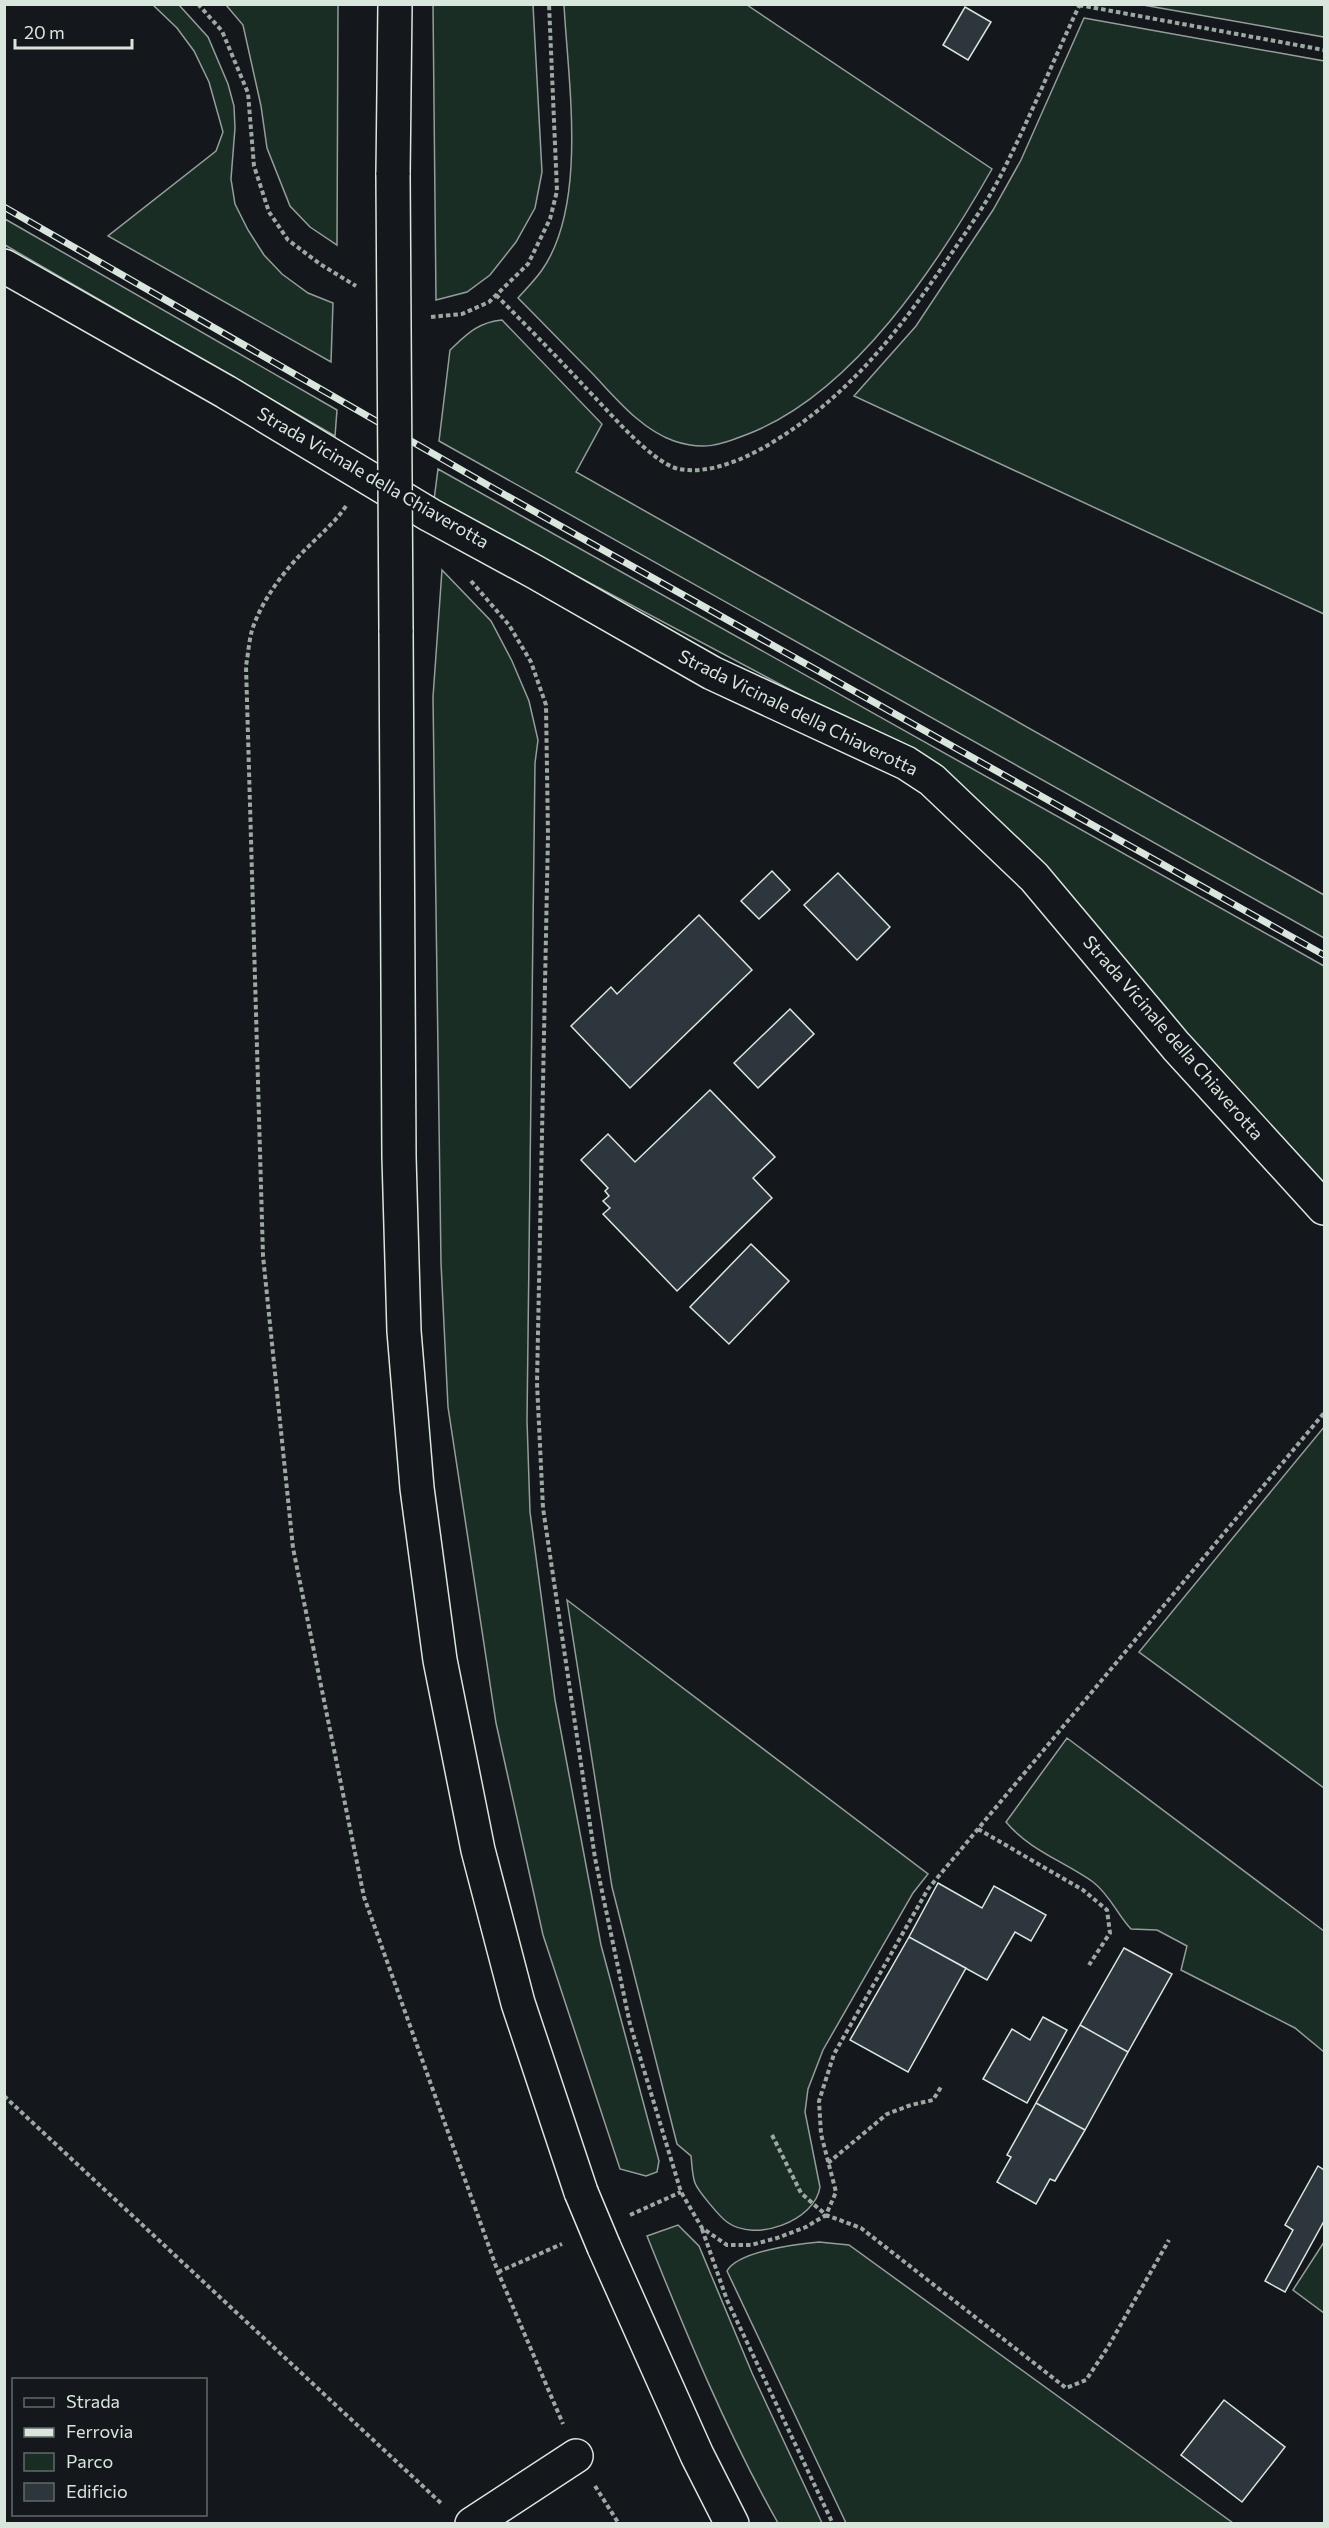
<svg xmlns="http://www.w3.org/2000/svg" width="1329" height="2528" font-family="Commissioner,sans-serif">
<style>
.green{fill:#1a2d24;stroke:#939e99;stroke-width:1.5}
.building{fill:#2c363c;stroke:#d8e6dc;stroke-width:1.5}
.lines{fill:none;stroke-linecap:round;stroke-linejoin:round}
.minor-casing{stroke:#d8e6dc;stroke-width:36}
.major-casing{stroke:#d8e6dc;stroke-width:36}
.path{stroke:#9da8a2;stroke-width:4;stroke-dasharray:4.5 3;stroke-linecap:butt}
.minor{stroke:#14181c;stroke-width:33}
.major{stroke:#14181c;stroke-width:33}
.rail-casing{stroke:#d8e6dc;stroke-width:7}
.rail{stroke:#14181c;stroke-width:4.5;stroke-dasharray:14;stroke-linecap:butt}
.major-bridge-casing{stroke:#d8e6dc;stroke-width:36;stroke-linecap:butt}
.major-bridge{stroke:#14181c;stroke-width:33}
.labels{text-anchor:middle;stroke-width:4.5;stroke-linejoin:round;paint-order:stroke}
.street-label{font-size:18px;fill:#d8e6dc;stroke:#14181c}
</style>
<rect width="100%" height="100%" fill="#14181c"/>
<path class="green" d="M153,5H179L208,37L228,84L234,106L235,128L231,179L235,204L248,230L264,255L282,274L308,293L333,303L331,362L108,236L216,151L223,132L209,82L194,51L177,28Z
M226,5H338L337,245L310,227L290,206L267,148L261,106L243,25Z
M433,5H533L542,172L535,208L516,242L490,275L467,292L436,300Z
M564,5H747L992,169C938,264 854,393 748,434C720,445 704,451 674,441C640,429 615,397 591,372C566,347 542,322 518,298C526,289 535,280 542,270C588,204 568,81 564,5Z
M1143,5H1324V37Z
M1084,18L1324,61V614L854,396L916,326L993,210L1021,160Z
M5,219L337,410L335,436L5,245Z
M502,320L602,424L576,472L1324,895V938L439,441L450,350C466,335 478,322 502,320Z
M438,469L1324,966V1189L928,763L434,500Z
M442,570L491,621L512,661L529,701L538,740L535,763L527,1420L530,1512L555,1700L601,1945L659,2161L657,2172L646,2176L620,2169L543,1935L496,1723L448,1407L441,1263L433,697Z
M1324,1427V1788L1139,1652Z
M567,1600L928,1874L913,1893L823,2050L808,2089L805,2112L820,2187C815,2221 755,2243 727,2222C720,2217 698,2191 695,2183C692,2175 692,2164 691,2156L677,2144L612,1887Z
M1067,1738L1324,1931V2052L1295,2028L1181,1970L1187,1946L1157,1930L1131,1929C1117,1914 1110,1895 1093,1882C1065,1862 1029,1850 1006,1822Z
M678,2225L699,2246L752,2373L822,2523H778C726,2431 686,2333 647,2236Z
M819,2242L849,2245L1233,2523H846L727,2271C738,2251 798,2244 819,2242Z
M1324,2242V2313L1293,2290Z"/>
<path class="building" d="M965,7L991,22L968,60L943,45Z
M772,871L790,890L759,919L741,901Z
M838,873L890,927L857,960L804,905Z
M699,915L752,970L630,1088L571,1026L611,987L617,994Z
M790,1009L814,1034L758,1088L734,1063Z
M710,1090L775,1157L753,1178L772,1198L677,1291L603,1214L610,1208L603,1201L609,1196L605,1191L608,1188L581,1160L608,1134L635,1162Z
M751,1244L789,1281L729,1344L690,1307Z
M938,1883L982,1908L994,1886L1046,1915L1031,1941L1015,1932L987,1980L909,1937Z
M909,1937L966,1968L908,2072L850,2040Z
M1124,1948L1172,1974L1128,2052L1080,2025Z
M1043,2017L1067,2030L1027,2103L983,2079L1012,2029L1030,2040Z
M1080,2025L1128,2052L1085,2130L1036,2103Z
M1036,2103L1085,2130L1055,2181L1050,2179L1036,2204L997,2182L1011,2157L1007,2155Z
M1318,2166L1324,2170V2221L1285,2292L1265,2281L1293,2230L1285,2225Z
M1224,2400L1285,2447L1242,2502L1181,2455Z"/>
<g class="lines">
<g class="minor-casing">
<path id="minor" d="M4,266L226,392L430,515L535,572L712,673L906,763L932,780L1034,877L1176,1046L1324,1208
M472,2524L576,2456"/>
</g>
<g class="major-casing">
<path id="major" d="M393,175L395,4
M396,630L399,1157L404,1331L417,1488L440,1660L478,1850L518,2003L581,2192
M604,2247L697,2455L732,2524"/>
</g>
<path class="path" d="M198,4L222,31L248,93L254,166L269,212L288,240L320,264L356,286
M1079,5L1324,50
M496,295C526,325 555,355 584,386C605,407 651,463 679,469C710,475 747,458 773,442C850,395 899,331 949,257C968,229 989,200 1004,169C1031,115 1054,59 1080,4
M431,317L462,314L489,302L528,264L550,219L557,191L549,4
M346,506C336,521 324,531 312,543C287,567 263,597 252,630C249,641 248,655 246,666L263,1256L293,1548L364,1897L498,2272L563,2424
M471,581L509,625L531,662L546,705L548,835L537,1383L543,1508L595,1858L630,2024L681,2192L702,2228L727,2245H751L777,2238L806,2227L826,2215L836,2192L821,2134L819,2101L834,2054L928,1889L1324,1413
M978,1829L1083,1890L1107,1910L1110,1933L1089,1965
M4,2096L443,2505
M772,2135L801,2193L826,2215L861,2228L1066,2388L1086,2380L1108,2347L1169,2240
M828,2163L887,2114L911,2105L933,2100L941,2087
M630,2215L681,2192
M702,2229L727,2300L833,2524
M498,2272L562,2244
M595,2486L619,2524"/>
<use href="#minor" class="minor"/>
<use href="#major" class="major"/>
<g class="rail-casing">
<path id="rail" d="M4,207L491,487L1324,955"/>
</g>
<use href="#rail" class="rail"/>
<g class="major-bridge-casing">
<path id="major-bridge" d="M393,175L396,630
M581,2192L604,2247"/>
</g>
<use href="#major-bridge" class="major-bridge"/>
</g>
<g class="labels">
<g class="street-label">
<text transform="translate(373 478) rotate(30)" y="6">Strada Vicinale della Chiaverotta</text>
<text transform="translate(798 713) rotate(26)" y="6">Strada Vicinale della Chiaverotta</text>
<text transform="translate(1173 1038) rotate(49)" y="6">Strada Vicinale della Chiaverotta</text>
</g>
</g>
<rect width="1329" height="2528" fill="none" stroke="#d8e6dc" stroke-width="12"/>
<rect x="12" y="2378" width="195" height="138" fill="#14181c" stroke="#626a69" stroke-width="1.5"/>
<rect x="24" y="2398" width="30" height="9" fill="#14181c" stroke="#626a69" stroke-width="1.5"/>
<text x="66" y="2408" font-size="18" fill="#d8e6dc">Strada</text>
<rect x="24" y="2428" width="30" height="9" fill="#d8e6dc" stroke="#626a69" stroke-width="1.5"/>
<text x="66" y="2438" font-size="18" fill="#d8e6dc">Ferrovia</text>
<rect x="24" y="2453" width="30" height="18" fill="#1a2d24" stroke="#626a69" stroke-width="1.5"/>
<text x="66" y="2468" font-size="18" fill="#d8e6dc">Parco</text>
<rect x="24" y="2483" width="30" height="18" fill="#2c363c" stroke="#626a69" stroke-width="1.5"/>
<text x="66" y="2498" font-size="18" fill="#d8e6dc">Edificio</text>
<path d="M15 39v9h117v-9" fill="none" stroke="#d8e6dc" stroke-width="3"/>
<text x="24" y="39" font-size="18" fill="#d8e6dc" stroke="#14181c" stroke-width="4.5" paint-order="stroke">20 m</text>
</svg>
